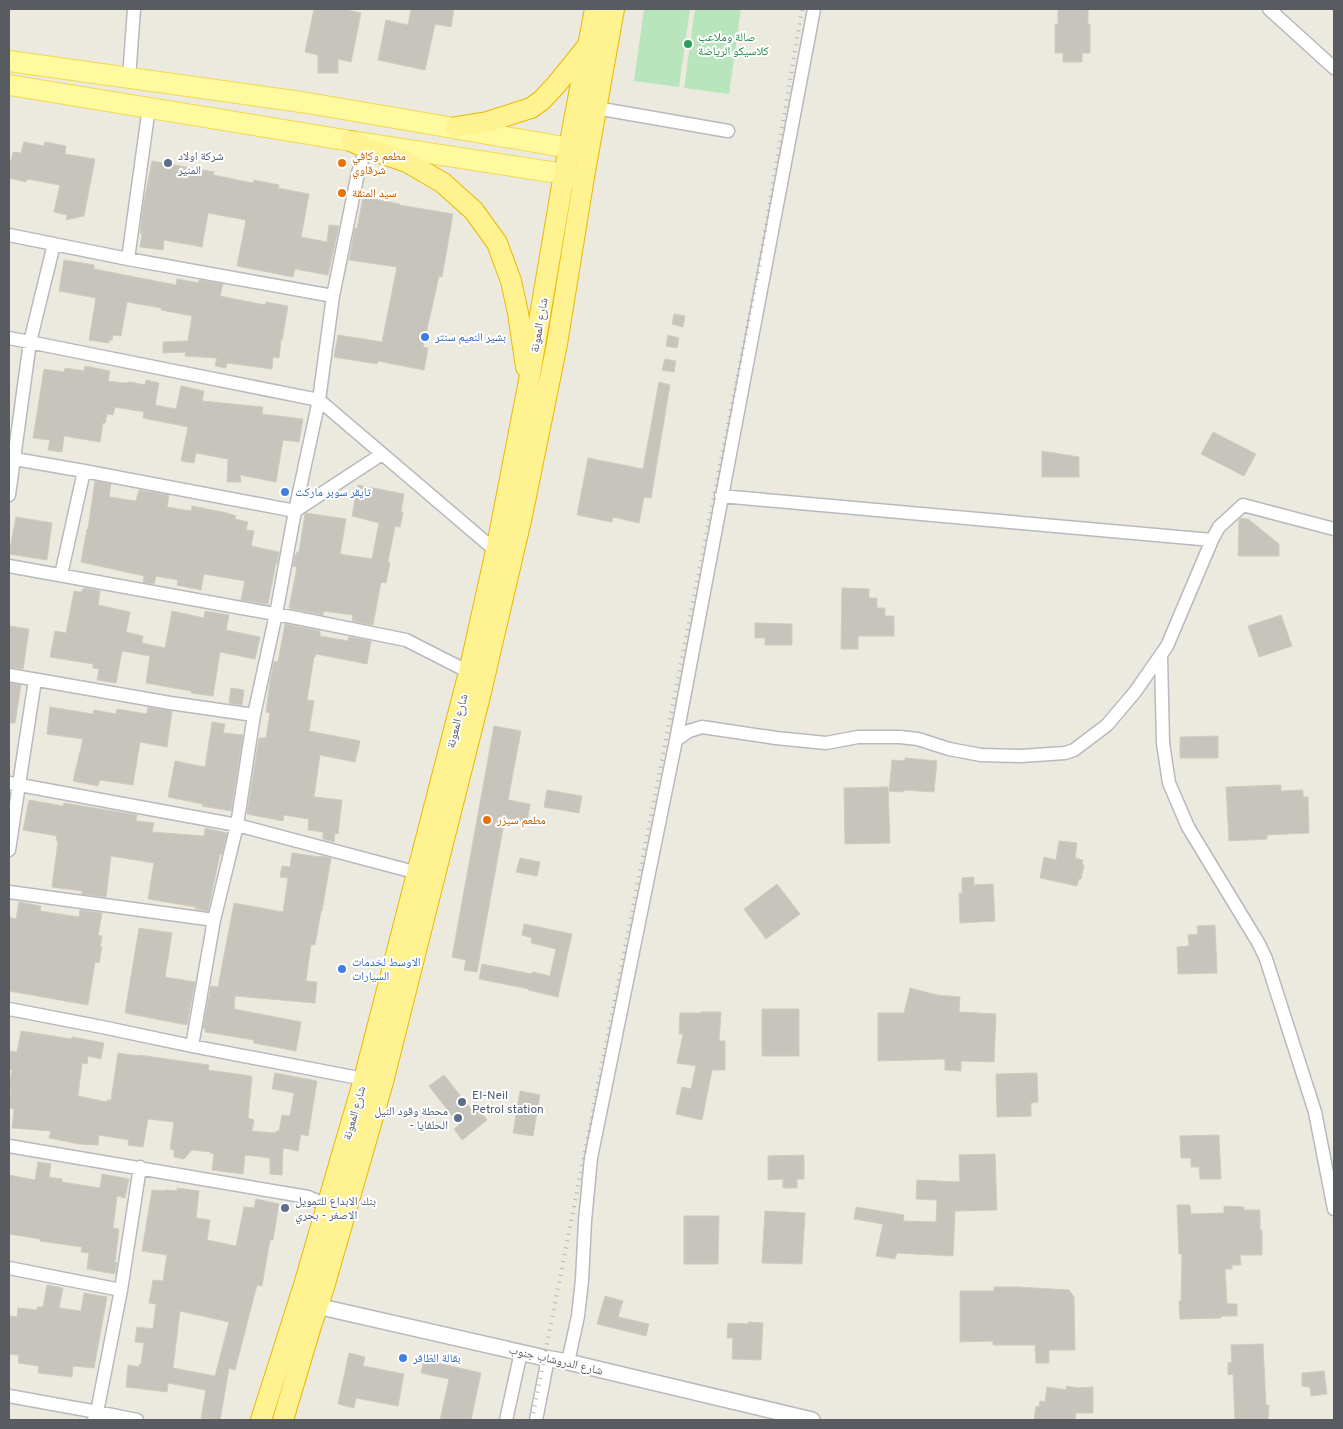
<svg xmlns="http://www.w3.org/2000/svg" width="1343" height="1429" font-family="Overpass,'Noto Naskh Arabic',sans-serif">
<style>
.green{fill:#b9e5bd}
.building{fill:#c6c4bc;stroke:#d0ccbd;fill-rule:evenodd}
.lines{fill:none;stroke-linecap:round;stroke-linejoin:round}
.minor-casing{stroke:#b7b9be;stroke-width:15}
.tertiary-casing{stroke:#b7b9be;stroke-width:18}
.primary-casing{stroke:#f5d74e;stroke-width:22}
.trunk-casing{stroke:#eab800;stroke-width:22}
.minor{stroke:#fff;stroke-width:12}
.tertiary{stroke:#fff;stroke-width:15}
.primary{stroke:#fff9a0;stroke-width:20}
.trunk{stroke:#fff291;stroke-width:20}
.rail{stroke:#b3b4b4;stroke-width:4;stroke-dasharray:1 6;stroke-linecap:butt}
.leisure-dot{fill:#2e9e5b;stroke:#fff;stroke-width:2}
.service-dot{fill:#5c6f8a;stroke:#fff;stroke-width:2}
.food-dot{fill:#e8710a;stroke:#fff;stroke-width:2}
.shop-dot{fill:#3f7fe0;stroke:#fff;stroke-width:2}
.labels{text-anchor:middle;stroke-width:4;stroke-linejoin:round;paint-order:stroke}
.leisure-label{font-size:12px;fill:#27864d;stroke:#fff;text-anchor:start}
.service-label{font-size:12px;fill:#4e5e75;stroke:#fff;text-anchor:start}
.food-label{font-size:12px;fill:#c56008;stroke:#fff;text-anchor:start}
.street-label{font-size:12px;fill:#585b60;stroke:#fff}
.shop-label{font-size:12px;fill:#366cbe;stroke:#fff;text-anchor:start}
</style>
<rect width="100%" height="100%" fill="#eceade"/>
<path class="green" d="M644,9H690L679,87L634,81Z
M695,9H741L729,94L684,88Z"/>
<path class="building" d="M314,9H343L361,13L351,62L338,59V73H318V55L305,52Z
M411,9H454L451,27L435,24L425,70L378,60L386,20L408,25Z
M1058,9H1088V24H1090V53H1082V62H1063V53H1055V24H1058Z
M24,142L44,146L45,142L66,146L65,154L95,159L84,216L66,220L67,215L54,212L60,185L27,179L26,182L9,178V161H11L13,152L21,153Z
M152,161L214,172L213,175L253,183L254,180L279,185L278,188L309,194L301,237L327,242L329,225L339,226L328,275L295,269L293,277L237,266L246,220L208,213L202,247L164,240L163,250L140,247L142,233H140L143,207Z
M363,197L400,204L399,205L453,214L442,277L439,276L423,347L428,348L424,370L378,361L377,364L334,357L338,335L382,342L397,267L349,260L355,228L357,229Z
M64,260L94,265V269L176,285L177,279L199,283V280L223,284L220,296L265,305L266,302L288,306L282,340H281L279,358L273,357L272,369L227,363L226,368L215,366L217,358L185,356L186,352L163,353V342L188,341L192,316L161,310L162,308L127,302L121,336L113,335L112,340H109V343L89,340L96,298L59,291Z
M674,314L685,316L683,327L672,324Z
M668,335L679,338L677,348L666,346Z
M665,359L676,361L674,372L662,370Z
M85,366L110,371L108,381L123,383L130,382L145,385L146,380L159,383L155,405L176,409L181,386L204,391L202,401L263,407L262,414L303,419L299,442L283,440L276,482L240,475L241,482H227L228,459L196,453L194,463L181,461L188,427L143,418L144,412L115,407L113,415L107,414L105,423H103L100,442L64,436L62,452L48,450L50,440L33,438L44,369L64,372L65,368L84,371Z
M659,382L670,385L651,498L644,497L639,523L613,517L612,522L577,515L588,458L643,469Z
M1213,432L1256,454L1244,476L1201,454Z
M1042,451L1079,457V477H1042Z
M95,481L111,484L109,497L136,501L139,490L169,495L167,507L191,511L192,506L227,513L236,516L235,519L248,522L246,530L254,531L251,546L279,552L277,563H276L268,604L241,600L245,581L204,574L201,590L177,585L178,580L156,576L154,584L143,582L144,576L81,562L87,529H88Z
M358,485L404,494L401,512H403L400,527L395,526L388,562L390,563L386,583L381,582L373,625L352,621L353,615L324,611L323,615L289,608L297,567L293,566L295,555H296L297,552H299L305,514L306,513L346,519L340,554L372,559L379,523L352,516Z
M16,517L52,523L47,560L9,554Z
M1240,518L1248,519L1279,544V556H1238L1239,520Z
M84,588L100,591L98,605L130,612L126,632L143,636L142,643L165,648L172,611L204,618L205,611L229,615L226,630L260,637L255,659L220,652L213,696L191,693V691L146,683L150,656L122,651L116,683L97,680L99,669L93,668V664L50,657L55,631L66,633L74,591L81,592Z
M842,588L869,589V598H877V608H885V616H894V636H858V649H841Z
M1281,615L1292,646L1259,657L1248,626Z
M755,623L792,624V645H765V638H755Z
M285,624L320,631V636L348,641L349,637L371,641L367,664L316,654L315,657H314L307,700L314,701L309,731L360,741L355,762L320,755L314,797L342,800L338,834L335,833L334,842L323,839V832L308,830L309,819L284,815L283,821L247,814L259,738H266L270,713L266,712L270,681L274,661L278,662Z
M9,626L29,629L23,669L9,667Z
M9,683L21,685L15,723H9Z
M231,688L244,690L242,705L229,703Z
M50,707L93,714L94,710L116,714L117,709L147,714L148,707L172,711L167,747L140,742L133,785L100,780L98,786L73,781L83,739L47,734Z
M212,722L225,724L223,733L243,735L231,811L202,806L203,804L168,797L175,761L205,767Z
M494,726L521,731L508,800L530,804L527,822L505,818L477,972L464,970L466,960L452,957Z
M1218,736V758H1180V737Z
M905,758L937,761L934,792L904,790L903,792L889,791L892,760L905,761Z
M1281,785V791L1303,790V797H1308L1309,833L1267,835V839L1229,841L1226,787Z
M888,787L890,843L845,844L844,788Z
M547,790L582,796L579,813L544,807Z
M29,800L63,806L64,803L137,815L136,821L154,823L152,832L204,836L205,828L227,833L222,854H220L208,911L195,909L196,907L148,899L154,863L111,856L106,897L82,894V891L52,887L58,841H56L57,836L23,830Z
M1059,841L1077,843L1075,858L1083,860L1082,865H1084L1081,879H1079L1077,886L1040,878L1044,857L1056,860Z
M292,853L320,857V856L331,858L322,911H321L315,945H311L306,981L317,982L315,1003L235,996L234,1009L301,1022L296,1051L254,1043V1040L205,1032V1028H203L211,986L218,987L234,903L283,912L288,878L280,877L282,866L290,867Z
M520,858L540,862L537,876L516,872Z
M974,877V885L993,884L995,921L960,923L959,893H962V878Z
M777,884L800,914L766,939L744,909Z
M19,902L41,906L40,911L79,917L80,910L102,913L98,935L102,936L100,947H102L99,963L95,962L88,1005L9,991V917L16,919Z
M524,924L572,934L558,997L528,990L529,989L479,979L482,964L532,974L533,972L550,976L556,949L531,943L532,938L522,935Z
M1215,925L1217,973L1178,974L1177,947L1189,946L1188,935L1198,934L1197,926Z
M139,928L172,933L165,977L195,982L187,1025L125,1013Z
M910,988L937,995L960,997L959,1012L996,1014L994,1062L961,1061V1071L945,1070V1059L878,1061V1013H904Z
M762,1009H799V1056H762Z
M701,1012H721L719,1041H725V1070H712L702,1120L676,1114L682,1087L691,1089L696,1066L677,1063L683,1034H679L680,1013H701Z
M21,1031L72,1039V1037L104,1043L101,1059L88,1056L87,1064L82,1063L78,1096L107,1102V1100H111L118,1053L139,1056V1055L209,1065L208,1070L251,1076L252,1077L248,1118L254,1120L252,1131L276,1133V1131H279L282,1115L290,1116L294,1093L272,1089L275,1073L317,1081L308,1136L301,1134L298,1151L283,1148L282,1175L270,1174V1158L245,1155L243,1174L212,1170L214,1154L210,1153L211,1152L192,1150L184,1159L174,1157V1150L170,1149L174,1122L148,1119L143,1147L128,1145L129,1140L99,1135L98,1145L79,1144L49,1138L51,1131L12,1128L14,1109L9,1108L11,1090H9V1086L12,1070L9,1069V1051L17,1052Z
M1037,1073L1038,1102L1031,1103V1116L997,1117L996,1074Z
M444,1075L475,1114L479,1110L487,1120L462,1140L454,1129L459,1125L429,1086Z
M520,1091L540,1095L533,1136L513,1133Z
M1219,1135L1221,1179H1200L1199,1167H1191V1158H1181L1180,1136Z
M995,1154L997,1210L955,1211L953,1256L897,1253L895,1259L876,1256L883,1224L854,1219L856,1207L904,1215L903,1221L936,1222L937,1200L916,1199L917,1180L960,1182L959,1155Z
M804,1155V1179H797V1188H783V1179L768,1180V1156Z
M38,1162L51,1164L49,1177L62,1179V1182L100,1188L102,1174L129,1179L125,1198L117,1196L113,1228L119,1229L115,1262L117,1263L115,1274L87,1269L89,1253L81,1252L82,1247L40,1241V1239L9,1234V1175L35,1180Z
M177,1188L199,1191L196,1218L210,1220L207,1240L236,1246L244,1207L254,1208L256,1199L279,1204L273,1240H270L262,1286L257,1285L235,1370L229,1368L220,1420L201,1418L206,1390L168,1383L167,1392L126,1387L128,1365L139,1367V1364H141L144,1343L135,1342L137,1327L153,1329L156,1304L149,1303L153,1280L163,1281L167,1255L142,1251L152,1190L165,1191V1190L177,1191ZM180,1311L229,1322L215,1376L173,1368Z
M1177,1205H1190L1191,1214L1224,1213V1206L1244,1207V1210H1260V1230H1262V1255H1240L1241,1265H1232V1269H1225L1227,1304H1237V1316H1221V1318L1180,1319L1179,1301H1181L1182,1254H1179Z
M765,1211L805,1213L802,1264L762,1263Z
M684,1216H719L718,1264H684Z
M47,1285L63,1288L59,1308L81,1311L84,1293L107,1297L94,1368L73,1366L72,1377L38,1373L39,1366L18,1363L19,1355L9,1354V1316L17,1317L18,1308L37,1310V1307H43Z
M994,1287H1017L1069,1290L1074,1297L1075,1350H1049V1363H1036L1035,1345H993V1341L960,1342V1291H994Z
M605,1296L623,1301L618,1317L649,1324L646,1336L597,1324Z
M749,1322L763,1323L761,1360L732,1359L733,1338H727L728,1323L748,1324Z
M1263,1344L1266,1405H1269L1268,1420H1235L1233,1374L1228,1375V1363L1232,1362L1231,1345Z
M349,1353L365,1357L363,1366L404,1374L398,1406L356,1398L354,1408L338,1404Z
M424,1360L481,1373L471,1420H440L449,1379L421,1373Z
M1324,1371L1327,1394L1311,1396L1310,1387L1302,1386V1373Z
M1066,1386L1078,1388L1093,1387V1413H1076L1075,1420H1034L1036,1406L1039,1407L1040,1401L1045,1402L1047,1387L1066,1390Z"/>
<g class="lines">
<g class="minor-casing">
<path id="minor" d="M1269,9L1334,68
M129,78L134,9
M596,108L728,131
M9,235L128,259L333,296
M128,259L149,107
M9,338L319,400L496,551
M9,458L84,471L295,511L382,454
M9,495L30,342L54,244
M721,496L1212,540
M9,566L297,618L406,640L469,672
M61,575L84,471
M1161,656L1163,743L1169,783L1188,827L1259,944L1266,959L1315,1112L1334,1209
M9,675L170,703L254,715
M676,740L814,9
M9,783L237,825L418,873
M9,850L35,680
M9,892L214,920
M9,1009L102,1027L192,1046L364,1079
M192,1046L214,920L237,825L254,715L276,614L295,511L319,400L333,296L358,173L366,148
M9,1146L308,1197L327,1205
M9,1268L121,1290
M568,1362L578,1316L582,1280L585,1221L591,1158L676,740L689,731L702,727L776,738L826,743L858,737H900L918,739L949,749L981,755L1021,756L1065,753L1074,750L1107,725L1135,692L1167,646L1212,540L1219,527L1243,505L1334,529
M9,1396L97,1412L137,1420
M94,1420L97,1412L121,1290L140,1167
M506,1420L521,1352
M536,1420L548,1358"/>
</g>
<g class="tertiary-casing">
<path id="tertiary" d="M308,1304L545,1358L568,1362L812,1420"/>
</g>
<g class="primary-casing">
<path id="primary" d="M9,61L308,103L587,151
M9,85L351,141L584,177"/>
</g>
<g class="trunk-casing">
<path id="trunk" d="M456,127L487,122L531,108L542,100L556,85L586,48
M351,141L366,148L407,162L443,183L474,211L497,243L511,281L518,313L526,367
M261,1420L304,1285L364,1079L469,672L496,551L528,386L564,174L595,9
M283,1420L311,1326L324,1287L383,1082L480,696L522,516L557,344L584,177L614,9"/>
</g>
<use href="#minor" class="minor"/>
<use href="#tertiary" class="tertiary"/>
<use href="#primary" class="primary"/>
<use href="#trunk" class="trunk"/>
<path class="rail" d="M532,1420L759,267L802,9"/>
</g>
<circle class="leisure-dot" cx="688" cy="44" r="5"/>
<g class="service-dot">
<circle cx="168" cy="163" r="5"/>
<circle cx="462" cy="1102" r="5"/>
<circle cx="458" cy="1118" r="5"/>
<circle cx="285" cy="1208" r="5"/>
</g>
<g class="food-dot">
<circle cx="342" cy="163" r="5"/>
<circle cx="342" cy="193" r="5"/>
<circle cx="487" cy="820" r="5"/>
</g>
<g class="shop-dot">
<circle cx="425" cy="337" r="5"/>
<circle cx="285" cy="492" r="5"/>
<circle cx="342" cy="969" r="5"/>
<circle cx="403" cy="1358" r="5"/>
</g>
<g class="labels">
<g class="leisure-label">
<text x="698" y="41">صالة وملاعب<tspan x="698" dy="14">كلاسيكو الرياضة</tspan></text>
</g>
<g class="service-label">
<text x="178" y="160">شركة اولاد<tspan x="178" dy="14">المنير</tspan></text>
<text x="472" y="1099">El-Neil<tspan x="472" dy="14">Petrol station</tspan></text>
<text x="448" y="1115" text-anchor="end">محطة وقود النيل<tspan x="448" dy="14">- الحلفايا</tspan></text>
<text x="295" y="1205">بنك الابداع للتمويل<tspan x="295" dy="14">الاصغر - بحري</tspan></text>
</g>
<g class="food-label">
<text x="352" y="160">مطعم وكافي<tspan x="352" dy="14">شرقاوي</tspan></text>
<text x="352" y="197">سيد المنقة</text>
<text x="497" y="824">مطعم سيزر</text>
</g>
<g class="street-label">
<text transform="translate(539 325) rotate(-80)" y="4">شارع المعونة</text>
<text transform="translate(457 721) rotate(-76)" y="4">شارع المعونة</text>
<text transform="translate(354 1113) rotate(-74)" y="4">شارع المعونة</text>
<text transform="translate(556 1360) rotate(13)" y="4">شارع الدروشاب جنوب</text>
</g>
<g class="shop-label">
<text x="435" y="341">بشير النعيم سنتر</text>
<text x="295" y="496">تايقر سوبر ماركت</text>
<text x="352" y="966">الاوسط لخدمات<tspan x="352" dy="14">السيارات</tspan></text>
<text x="413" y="1362">بقالة الظافر</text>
</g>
</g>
<rect width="1343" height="1429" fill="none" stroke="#585b60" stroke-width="20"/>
</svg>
